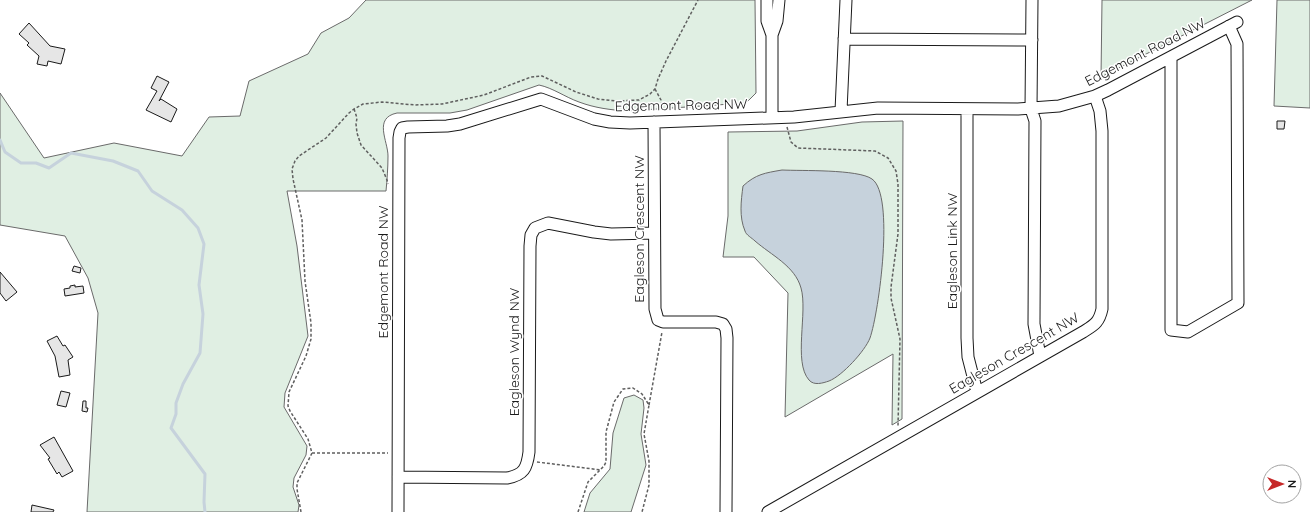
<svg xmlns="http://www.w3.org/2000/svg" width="1310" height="512" font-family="Quicksand,sans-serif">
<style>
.green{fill:#e0efe3;stroke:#6a6a6a}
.water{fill:#c6d2dc;stroke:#6a6a6a}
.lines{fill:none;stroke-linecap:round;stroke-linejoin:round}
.stream{stroke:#c6d2dc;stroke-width:3}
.building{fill:#e6e6e6;stroke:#1a1a1a}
.minor-casing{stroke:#1a1a1a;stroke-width:13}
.path{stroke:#5f5f5f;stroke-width:1.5;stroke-dasharray:3 2;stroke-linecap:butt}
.minor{stroke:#fff;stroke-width:11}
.labels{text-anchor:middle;stroke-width:3;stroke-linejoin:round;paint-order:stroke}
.street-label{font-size:14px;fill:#1a1a1a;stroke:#fff}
</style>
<rect width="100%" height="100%" fill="#fff"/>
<path class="green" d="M366,0H755L756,93L746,103L627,111C611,110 595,108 579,102C565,97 553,88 539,85L467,110L450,113H397C373,118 388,141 388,156C388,168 387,180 386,191H287L297,246L308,336L285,393L284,407L307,446L306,455L294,478L293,487L299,505L298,512H87L98,313L88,278L65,236L0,225V93L44,158L114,143L182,156L209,117L240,116L249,81L308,54L321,33L349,18Z
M1102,0H1252L1101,77Z
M1277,0H1310V108L1274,106Z
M903,121L902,419L892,425L893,354L785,417L788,293L754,257H723L728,216V132L797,131L862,122Z
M634,395L643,400L644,408L641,434L646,465L631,512H584L590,493L610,469L613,433L624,398Z"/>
<path class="water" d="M782,170C801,171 858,169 872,179C895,195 879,312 870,338C865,351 842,376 829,381C823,383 814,386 809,380C793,362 808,312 801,288C795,266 771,255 755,241C752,238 746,235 745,231C739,217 741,201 743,186C756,174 765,173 782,170Z"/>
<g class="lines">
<path class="stream" d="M0,140L5,152L21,163H36L49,168L71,153L113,161L138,171L152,191L182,210L198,228L204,244L199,285L203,314L200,353L183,384L176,403V414L171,428L205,474L204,502L205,512"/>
</g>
<path class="building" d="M29,23L50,46L65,49L61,64L48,61L47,66L37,64L39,56L27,45L29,43L19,34Z
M157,76L169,82L159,101L161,99L177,109L171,122L146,110L157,91L151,88Z
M1277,121H1285L1284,129H1277Z
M74,266L81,268L80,273L72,271Z
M0,272L17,292L6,301L0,293Z
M75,285V287L83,286L84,293L65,296L64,289L70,288V286Z
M57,336L63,346L65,345L73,357L68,360L70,375L59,377L55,356L47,341Z
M61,391L70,393L66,407L57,405Z
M83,401H86V408H88L87,412L82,411Z
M54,437L73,471L62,477L59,472L57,474L48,459L50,458L40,445Z
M32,505L54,510L53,512H31Z"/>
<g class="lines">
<g class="minor-casing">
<path id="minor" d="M767,0V21L772,35
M1032,0L1031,109L1035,121L1034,324L1040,356
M844,39L1032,40
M1171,58V330L1188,332L1238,303L1237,44L1229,26
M967,109V338L968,357L977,392
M841,111L846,0
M772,118V35L777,21L779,0
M654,122L655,309L658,320L663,322H716L723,324L726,329L727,338L726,512
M398,477L507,478C524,475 527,468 529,452L530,246L531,235L535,228L548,223L594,232L611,234L654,233
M398,512L399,138L400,132L402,128L408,127L447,126L460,124L541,99L594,119L610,122L630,123L794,117L878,108L1018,109L1059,106L1095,96L1108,90L1237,22
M768,512L1083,332C1094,325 1099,323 1102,309V131L1100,111L1095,96"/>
</g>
<path class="path" d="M655,89L661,100L663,111
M354,109L357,118L356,124L357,133L361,145L382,168L387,180L388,184
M787,127L791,142L798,148L875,151L888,158L896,171L898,184V234L891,287V298L900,339L898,426
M649,405L662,332
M312,453H388
M537,462L601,470
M301,512L297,489V483L312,453L308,439L290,411L288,406L289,392L306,356L311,339V323L305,281L302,220L293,179L292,169L295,161L299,156L326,138L349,113L354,109L363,104L382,102L415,105L442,104L484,95L531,77L542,76L576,92L598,99L616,101L639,100L650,94L655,89L658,79L666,61L698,0
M578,512L588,482L604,466L606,462V432L614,402L623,389L633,388L642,394L649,405L644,434L649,461V485L642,512"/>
<use href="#minor" class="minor"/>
</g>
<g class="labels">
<g class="street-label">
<text transform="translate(1145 52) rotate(-27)" y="5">Edgemont Road NW</text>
<text transform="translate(681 105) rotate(-1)" y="5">Edgemont Road NW</text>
<text transform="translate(639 229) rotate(-90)" y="5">Eagleson Crescent NW</text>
<text transform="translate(952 251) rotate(-90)" y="5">Eagleson Link NW</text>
<text transform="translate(383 272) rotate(-90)" y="5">Edgemont Road NW</text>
<text transform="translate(514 352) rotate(-90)" y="5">Eagleson Wynd NW</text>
<text transform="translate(1014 353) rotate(-30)" y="5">Eagleson Crescent NW</text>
</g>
</g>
<g transform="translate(1282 484) rotate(90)"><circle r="19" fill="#ffffff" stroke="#a3a3a3"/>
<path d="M0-3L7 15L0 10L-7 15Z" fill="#c62828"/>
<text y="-6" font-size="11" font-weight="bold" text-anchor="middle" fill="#1a1a1a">N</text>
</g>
</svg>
